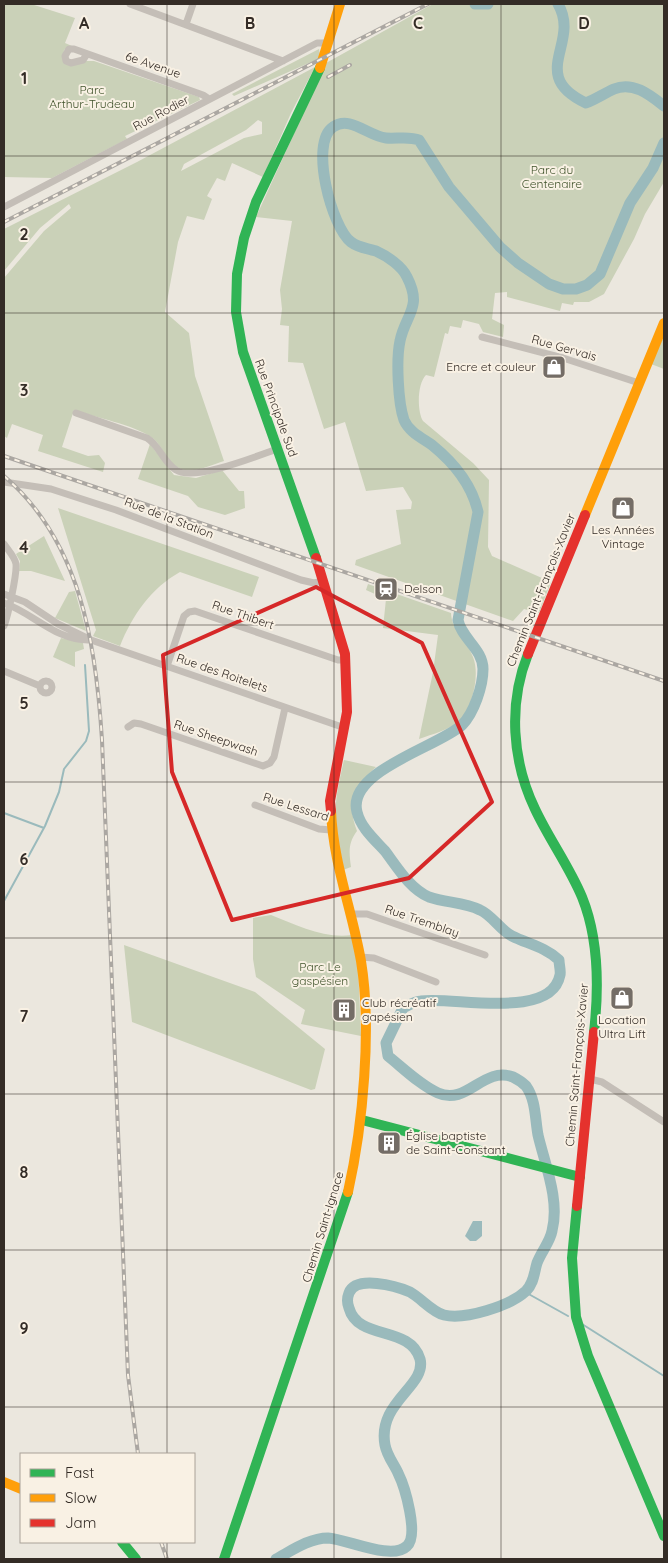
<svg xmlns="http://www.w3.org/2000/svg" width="668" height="1563" font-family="Quicksand,sans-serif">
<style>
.green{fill:#cad1b8;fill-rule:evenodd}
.water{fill:#9ababc}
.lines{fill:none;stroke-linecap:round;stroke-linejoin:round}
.stream{stroke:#9ababc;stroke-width:2}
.river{stroke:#9ababc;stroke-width:11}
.street{stroke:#c4beb7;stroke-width:7}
.fast{stroke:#30b455;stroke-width:10}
.slow{stroke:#ff9f0a;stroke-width:10}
.jam{stroke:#e5322d;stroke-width:10}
.rail-casing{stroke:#aba7a2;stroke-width:4}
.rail{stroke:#f9f1e4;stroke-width:2;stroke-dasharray:5.5;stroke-linecap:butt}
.marked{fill:none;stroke:#d62828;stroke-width:4;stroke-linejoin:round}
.grid{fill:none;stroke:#342c26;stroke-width:1;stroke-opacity:0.55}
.labels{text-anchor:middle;stroke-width:4;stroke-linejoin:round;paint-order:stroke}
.street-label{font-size:12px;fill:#342c26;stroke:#f9f1e4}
.park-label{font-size:12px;fill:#3f522a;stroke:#f9f1e4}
.poi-label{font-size:12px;fill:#342c26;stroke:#f9f1e4;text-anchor:start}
.grid-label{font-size:16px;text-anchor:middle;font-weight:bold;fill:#342c26;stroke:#f9f1e4;stroke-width:4;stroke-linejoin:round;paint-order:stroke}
</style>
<rect width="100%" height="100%" fill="#ebe7de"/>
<path class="green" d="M4,4H31L75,18L65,43L72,46L64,50L63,61H94L199,97L200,100L125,136L127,139L52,178L4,177Z
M664,4V182L645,214L634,239L604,294L589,302H574L573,305L562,303L560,311L507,297V292L495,293L492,319L504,325L503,337L483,332L479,324L463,320L461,328L450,326L448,334L445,333L434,377L426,375C417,384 417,411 423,421L473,463L489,480L488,547L492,556L551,582L539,613L524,609L513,621L355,565L356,560L401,544L396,510L411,509L412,502L403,487L366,491L345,422L324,429L303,363L288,362L289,326L280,325L282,309L280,290L292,221L256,217L326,63L431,5Z
M319,49L320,55L318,59L234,96L232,94Z
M315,67L291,113L263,177L232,163L225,181L217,178L207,196L212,199L204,220L187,216L178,242L165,312L189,333L195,376L224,461C211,465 192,475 179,468C166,462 163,445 151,437C134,425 94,417 74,410L62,447L88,456L99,455L105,463L103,472L38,451L43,435L12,424L7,438L4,436V278L44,231L71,208L69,204L40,228L4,271V229L137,162ZM258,120L262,122V134L244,138L181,171L184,164L246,130Z
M664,336V369L651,364Z
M150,444L174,475L196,478L222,470L239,491H244L245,508L225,515L198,507L188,496L138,479Z
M58,508L259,577L252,597L180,572C151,588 132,616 120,646L93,636L96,630Z
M44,536L65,581L31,571H19L20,561L16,554Z
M368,584L451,613C452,632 467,640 473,657C480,674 473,705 461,719C451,730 432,734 419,739L433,672L438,635L383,628L386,599L366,590Z
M75,591L86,631L55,618L69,592Z
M61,638L83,643L84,649L75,652V667L53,657Z
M344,760L376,767C356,785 346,804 357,831C348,843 349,852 351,867L343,870C332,823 333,807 344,760Z
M271,915C297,925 324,939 352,935L358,964L361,1036L301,1024L305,1010L256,977L253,959V918Z
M124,945L255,992L325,1049L315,1089L311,1090L132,1022Z"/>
<path class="water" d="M473,1221H482V1236L476,1241H470L465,1236Z"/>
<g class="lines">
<path class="stream" d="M4,813L44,828
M4,901L45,826L59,792L64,769L86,741L89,731L85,665
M525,1292L568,1316
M582,1324L664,1376"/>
<path class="river" d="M475,4H488
M558,4C581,43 527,75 586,103C596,99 605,93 614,89C633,81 650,95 664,106
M276,1559C291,1551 309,1538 328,1538C347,1539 392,1561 407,1546C419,1535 405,1487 398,1473C394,1464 387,1456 385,1445C377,1402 427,1386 420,1359C410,1325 358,1341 349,1308C347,1303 347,1298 349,1293C356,1275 396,1286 410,1292C421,1298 432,1312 444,1315C465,1320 510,1306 526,1291C534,1283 534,1273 537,1263C541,1252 550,1242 552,1231C560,1200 545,1165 538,1135C535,1119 536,1100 526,1086C523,1083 517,1079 513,1077C483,1066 467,1106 438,1093C420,1085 403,1068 388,1056L386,1043L403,1008C409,1005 416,1001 421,1001C453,996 551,1021 560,975C561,971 559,965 559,960C545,947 528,944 512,936C500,930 492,915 480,910C464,902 446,903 429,897C410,889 397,867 385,851C374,839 361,828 357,812C346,771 440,746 462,725C474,713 483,686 483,669C483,649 461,638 458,620L478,512C472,485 453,462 432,445C422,438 409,432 404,420C398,403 396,359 400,341C405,315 423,308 407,277C402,266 387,256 376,251C367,248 359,248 351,242C332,228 309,143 333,127C350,115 368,136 386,138C396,139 410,136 419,140L449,187L500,247L518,263L549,284L563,289H576L587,285L600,274L630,203L653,168L664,143"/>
<path class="street" d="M130,4L283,61
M186,24L193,4
M87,54L83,60L71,63L66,61L65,56L69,49H74L203,95L209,99
M4,207L317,43H329
M482,337L563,358L639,383
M76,413L147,438C160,446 163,462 176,470C193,482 257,456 277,449
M4,482L51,489L116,510L301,580L314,583L323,581
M4,544C8,550 15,557 16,564C17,574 8,616 4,626
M4,594L25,602L58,624L91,640L345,728
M4,603C33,613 55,640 88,640
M167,666L184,616L189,612L195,611L338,660H346
M4,671L40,686
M40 687a6 6 0 1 1 12 0a6 6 0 1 1-12 0Z
M128,727L134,723L141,724L263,766L270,763L274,757L285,708
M255,805L319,829L331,830
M350,914H367L485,955
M360,957L374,958L436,982
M590,1079L602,1082L664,1122"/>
<path class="fast" d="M316,558L243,352L236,312L237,274L244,238L256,202L320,68
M528,654C508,704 512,761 535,809C549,839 569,866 582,897C599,939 599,988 594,1032
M362,1120L580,1177
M577,1206L572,1258L576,1317L588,1356L664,1536
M122,1542L136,1559
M224,1559L348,1192"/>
<path class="slow" d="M320,68L340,4
M585,515L664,323
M331,811C333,862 352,910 361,961C372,1028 363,1125 348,1192
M4,1482L21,1489"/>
<path class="jam" d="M316,558L345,654L347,712L330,801L331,811
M528,654L585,515
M577,1206L594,1032"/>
<g class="rail-casing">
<path id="rail" d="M328,77L350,65
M4,222L428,4
M4,456L664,681
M4,476C81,542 96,644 102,740L128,1375L138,1454
M161,1542L167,1559"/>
</g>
<use href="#rail" class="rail"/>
</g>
<path class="marked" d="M316,587L422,643L492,802L409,878L232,920L172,772L163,655Z"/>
<path class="grid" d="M167,4V1454M334,4V1559M501,4V1559M4,156H664M4,313H664M4,469H664M4,625H664M4,782H664M4,938H664M4,1094H664M4,1250H664M4,1407H664M167,1542V1559"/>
<defs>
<g id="shop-square" transform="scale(1.25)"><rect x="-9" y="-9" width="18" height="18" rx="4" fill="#746d66" stroke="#f9f1e4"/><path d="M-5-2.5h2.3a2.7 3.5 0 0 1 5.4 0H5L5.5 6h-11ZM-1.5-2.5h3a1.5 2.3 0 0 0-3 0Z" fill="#fff"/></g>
<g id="station-square" transform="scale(1.25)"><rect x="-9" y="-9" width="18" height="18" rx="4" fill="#746d66" stroke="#f9f1e4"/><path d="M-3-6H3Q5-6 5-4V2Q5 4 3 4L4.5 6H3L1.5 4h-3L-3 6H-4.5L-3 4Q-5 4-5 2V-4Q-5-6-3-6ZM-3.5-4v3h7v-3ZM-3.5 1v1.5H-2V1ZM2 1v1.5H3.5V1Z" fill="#fff"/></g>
<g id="building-square" transform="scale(1.25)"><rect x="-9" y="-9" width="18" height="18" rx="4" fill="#746d66" stroke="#f9f1e4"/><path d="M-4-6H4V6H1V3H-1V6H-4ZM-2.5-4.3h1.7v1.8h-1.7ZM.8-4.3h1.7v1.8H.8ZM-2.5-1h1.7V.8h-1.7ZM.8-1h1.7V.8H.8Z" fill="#fff"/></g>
</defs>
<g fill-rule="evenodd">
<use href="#shop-square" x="554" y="367"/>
<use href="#shop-square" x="623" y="508"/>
<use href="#station-square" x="386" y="589"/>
<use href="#shop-square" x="622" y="998"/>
<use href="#building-square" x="344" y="1010"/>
<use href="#building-square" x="389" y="1143"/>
</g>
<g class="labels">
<g class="street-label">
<text transform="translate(153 65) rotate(19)" y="4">6e Avenue</text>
<text transform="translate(161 113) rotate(-28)" y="4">Rue Rodier</text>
<text transform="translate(564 348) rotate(16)" y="4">Rue Gervais</text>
<text transform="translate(276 408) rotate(70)" y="4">Rue Principale Sud</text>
<text transform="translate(169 518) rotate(21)" y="4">Rue de la Station</text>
<text transform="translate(541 590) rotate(-68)" y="4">Chemin Saint-François-Xavier</text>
<text transform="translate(243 615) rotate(19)" y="4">Rue Thibert</text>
<text transform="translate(222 673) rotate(19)" y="4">Rue des Roitelets</text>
<text transform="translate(216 738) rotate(19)" y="4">Rue Sheepwash</text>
<text transform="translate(296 807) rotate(18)" y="4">Rue Lessard</text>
<text transform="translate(422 921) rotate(19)" y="4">Rue Tremblay</text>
<text transform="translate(577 1065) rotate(-85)" y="4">Chemin Saint-François-Xavier</text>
<text transform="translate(323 1227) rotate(-73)" y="4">Chemin Saint-Ignace</text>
</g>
<g class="park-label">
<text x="92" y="94">Parc<tspan x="92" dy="14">Arthur-Trudeau</tspan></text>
<text x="552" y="174">Parc du<tspan x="552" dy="14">Centenaire</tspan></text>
<text x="320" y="971">Parc Le<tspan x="320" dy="14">gaspésien</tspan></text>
</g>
<g class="poi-label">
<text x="536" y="371" text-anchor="end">Encre et couleur</text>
<text x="623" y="534" text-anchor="middle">Les Années<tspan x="623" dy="14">Vintage</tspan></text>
<text x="404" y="593">Delson</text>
<text x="362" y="1007">Club récréatif<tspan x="362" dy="14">gapésien</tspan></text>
<text x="622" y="1024" text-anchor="middle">Location<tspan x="622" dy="14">Ultra Lift</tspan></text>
<text x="406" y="1140">Église baptiste<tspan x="406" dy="14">de Saint-Constant</tspan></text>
</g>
</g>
<g class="grid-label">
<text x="84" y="29">A</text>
<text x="250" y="29">B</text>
<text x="418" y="29">C</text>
<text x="584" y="29">D</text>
<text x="24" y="84">1</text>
<text x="24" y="240">2</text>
<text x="24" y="396">3</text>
<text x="24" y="553">4</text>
<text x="24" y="709">5</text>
<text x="24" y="865">6</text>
<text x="24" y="1022">7</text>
<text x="24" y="1178">8</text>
<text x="24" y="1334">9</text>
</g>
<rect width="668" height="1563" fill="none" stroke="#342c26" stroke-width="10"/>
<rect x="20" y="1453" width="175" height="90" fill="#f9f1e4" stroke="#aaa298"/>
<rect x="30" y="1469" width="25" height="8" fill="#30b455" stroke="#aaa298"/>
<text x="65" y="1478" font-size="15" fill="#342c26">Fast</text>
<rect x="30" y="1494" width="25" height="8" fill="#ff9f0a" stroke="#aaa298"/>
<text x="65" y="1503" font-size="15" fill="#342c26">Slow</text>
<rect x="30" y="1519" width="25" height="8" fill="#e5322d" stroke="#aaa298"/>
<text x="65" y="1528" font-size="15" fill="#342c26">Jam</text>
</svg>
